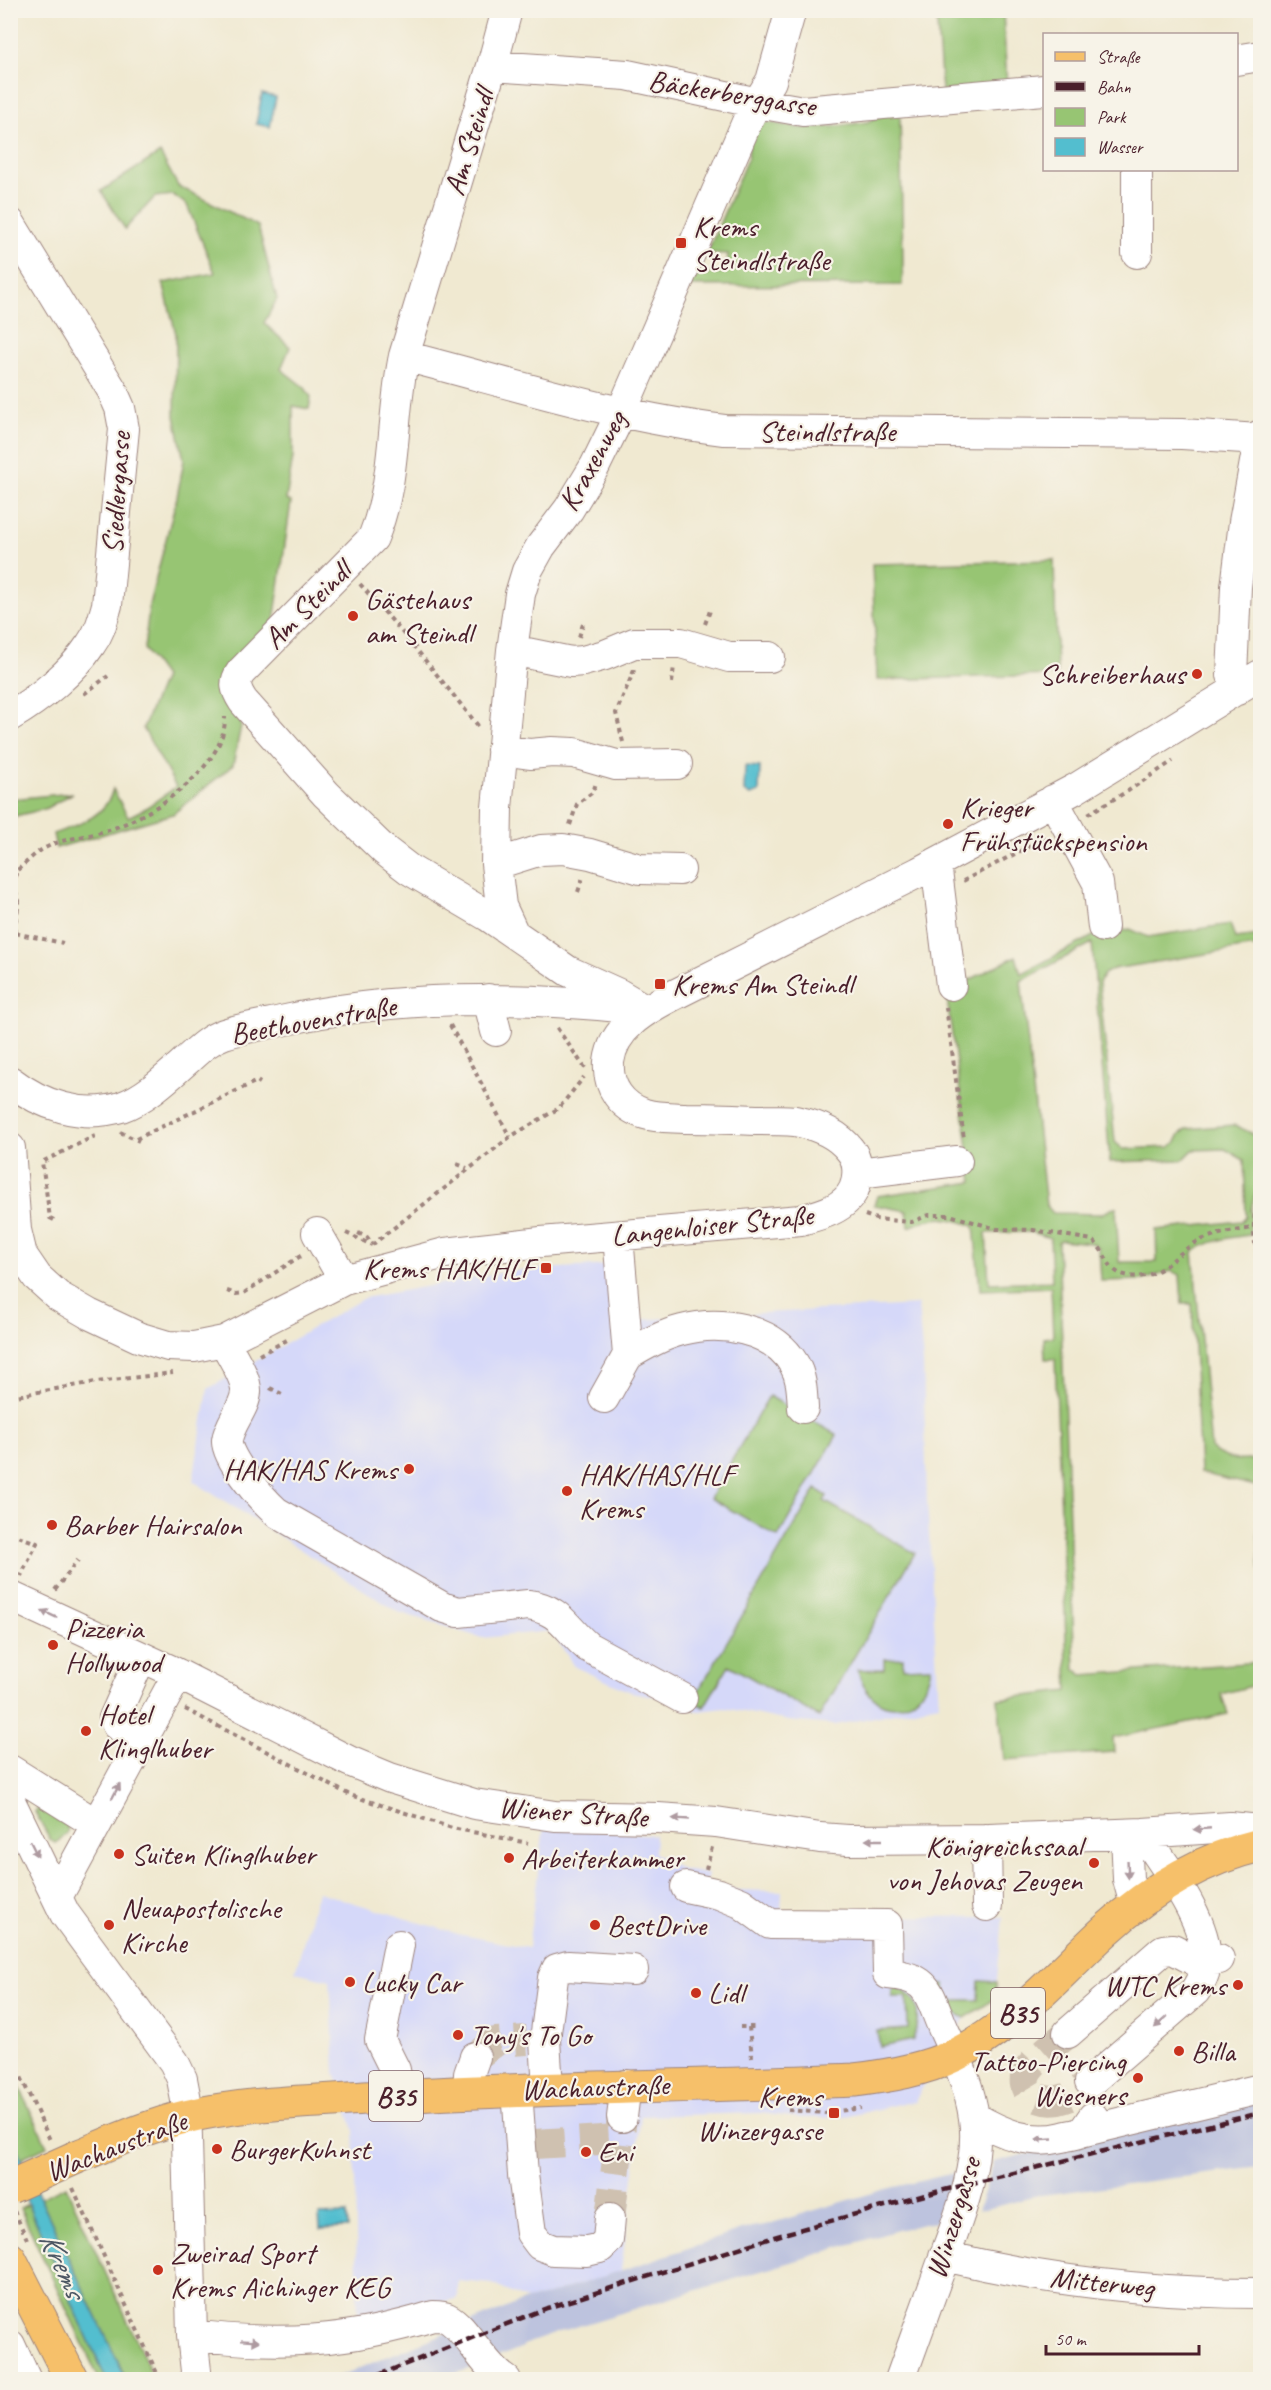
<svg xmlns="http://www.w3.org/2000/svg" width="1271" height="2390" font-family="Caveat,sans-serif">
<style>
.built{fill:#d5d8f9}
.industrial{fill:#bdc3de}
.green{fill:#97c573;stroke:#70724f;stroke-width:1.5;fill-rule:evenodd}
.water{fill:#53becf;stroke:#4e6e7d;stroke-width:1.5}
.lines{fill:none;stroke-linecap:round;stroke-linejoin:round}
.minor-tunnel{stroke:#cfc1b0;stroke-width:30;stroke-dasharray:30 15;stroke-linecap:butt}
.minor-casing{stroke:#9d847e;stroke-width:32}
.major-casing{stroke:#9d847e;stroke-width:35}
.path{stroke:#9d847e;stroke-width:4;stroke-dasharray:4.5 4.5;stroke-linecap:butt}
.minor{stroke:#fff;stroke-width:30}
.major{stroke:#f6c06b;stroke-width:33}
.rail{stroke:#4a1f2b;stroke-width:4.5;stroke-dasharray:9 4.5;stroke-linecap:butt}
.major-bridge-casing{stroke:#9d847e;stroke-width:35;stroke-linecap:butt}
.major-bridge{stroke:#f6c06b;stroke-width:33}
.oneway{fill:#ae9aa0}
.poi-dot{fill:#c8321e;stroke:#f7f3e8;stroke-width:2}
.labels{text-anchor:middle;stroke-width:4.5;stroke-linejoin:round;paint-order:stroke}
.shield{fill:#f7f3e8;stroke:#7e5f64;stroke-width:1.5}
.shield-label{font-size:28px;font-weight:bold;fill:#4a1f2b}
.street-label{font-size:30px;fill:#4a1f2b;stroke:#f7f3e8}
.poi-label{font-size:30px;fill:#4a1f2b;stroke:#f7f3e8;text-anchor:start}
.water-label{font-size:32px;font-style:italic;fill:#4d5764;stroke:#f7f3e8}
</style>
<rect width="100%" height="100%" fill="#f7f3e8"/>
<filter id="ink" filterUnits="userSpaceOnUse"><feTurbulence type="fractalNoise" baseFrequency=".0167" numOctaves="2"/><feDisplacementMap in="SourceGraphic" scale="12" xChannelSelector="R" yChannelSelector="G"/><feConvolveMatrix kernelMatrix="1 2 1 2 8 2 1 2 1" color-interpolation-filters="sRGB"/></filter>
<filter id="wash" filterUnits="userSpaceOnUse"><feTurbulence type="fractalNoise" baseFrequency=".008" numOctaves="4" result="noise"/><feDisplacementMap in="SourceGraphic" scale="24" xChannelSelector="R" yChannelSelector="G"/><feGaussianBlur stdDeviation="1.35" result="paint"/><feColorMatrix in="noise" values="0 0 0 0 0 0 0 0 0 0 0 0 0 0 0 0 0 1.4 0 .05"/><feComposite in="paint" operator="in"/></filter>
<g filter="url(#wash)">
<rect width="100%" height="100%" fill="#f0e9d1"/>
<path class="built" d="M629,1264L633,1320L918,1305L923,1361L927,1500L939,1704L835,1725L788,1721L725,1708L699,1711L683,1708L665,1698L631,1692L575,1667L551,1631L482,1638L398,1612L193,1481L208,1389L364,1298L511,1271Z
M544,1827L655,1835L654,1853L683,1870L708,1874L706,1883L734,1890L782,1891L781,1910L792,1916L1003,1917L995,1999L965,2018L914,2102L898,2104L854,2115L824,2118H800L760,2113L641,2116L621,2271L542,2297L526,2300L492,2284L458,2281V2298L358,2325L354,2130L335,2073L330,1980L295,1972L318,1892L458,1934L528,1948Z"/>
<path class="industrial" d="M1260,2097V2167L1041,2195L978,2211L994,2162Z
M954,2173L940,2220L898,2230L568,2329L523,2345V2347L443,2379L330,2380L526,2300L542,2297L751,2227L765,2225L886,2189Z"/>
<path class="green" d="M936,11H1003L1007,86L942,91Z
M900,113L903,262L902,285L683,286L689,275L726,272L728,254L707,253L748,157L750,135L766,122L799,128L830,127L867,122L884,114Z
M160,153L178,186L258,226L277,299L264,323L290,347L281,369L305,388L311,397L309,409L293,406V457L286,500L291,502L274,622L236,666L242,721L233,765L173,814L56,848L53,834C78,825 106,817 113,789L128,817L144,809L176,787L143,728L164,677L144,649L150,601L177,497L184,460L175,416L176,334L163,283L215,273L187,205L173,195L155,197L125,229L101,191Z
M1054,560L1057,675L877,680L872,564Z
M73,793L45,809L11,817V799Z
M1230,924L1235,938L1260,935V948L1249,947L1113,969L1104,974L1099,983L1115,1142L1123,1149L1170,1147L1176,1142L1180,1134L1187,1129L1234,1125L1260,1137V1188L1255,1194L1251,1209L1250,1235C1229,1238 1210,1240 1193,1252L1211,1448C1223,1460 1244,1463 1260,1458V1479L1256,1478L1260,1522V1570L1256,1486L1200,1473L1192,1304H1182L1180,1275L1171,1271L1143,1280L1101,1281L1099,1248L1092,1243L1061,1240L1058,1242L1075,1669L1083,1675L1260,1662V1684L1221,1694L1228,1714L1113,1738L1114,1752L1004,1760L998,1699L1068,1691L1055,1359H1045L1044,1338L1053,1337L1051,1287L980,1290L974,1226C946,1216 937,1215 909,1227L907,1211L874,1205L877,1196L973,1182L946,992L1016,956L1021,974L1097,934L1112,933L1130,929L1148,937ZM1092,943L1110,1162L1183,1160L1193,1150L1225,1149L1244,1160L1246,1216L1242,1221L1156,1230L1157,1262H1119L1116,1207L1101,1214L1053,1213L1046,1205L1021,981ZM1031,1232L1050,1238L1052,1281L989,1283L986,1233Z
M769,1396L837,1435L778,1537L710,1498Z
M816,1489L827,1496L824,1501L915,1553L819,1717L729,1665L704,1707L693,1700Z
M903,1658V1668L931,1667C924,1717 869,1720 858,1670L884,1669V1659Z
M39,1808L68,1826L67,1833L56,1843L50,1839L35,1812Z
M979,1981L997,1982L995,1999L965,2018C951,2011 938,2004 937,1988L940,1985H945V2000H978Z
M895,1987C922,1997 920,2016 913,2040L880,2047L877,2031L908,2029L907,1997H892V1991Z
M10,2067L47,2146L21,2158L11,2132Z
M66,2186L154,2379H126L40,2198Z
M28,2204L106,2379H99L20,2208Z"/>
<path class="water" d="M262,94L276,97L270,127L256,124Z
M745,766L760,767L759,792L751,795L744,792Z
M10,2132L21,2158L126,2379H106L11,2166Z
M347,2214L348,2228L320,2229L319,2215Z"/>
</g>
<g filter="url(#ink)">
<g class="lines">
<path class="minor-tunnel" d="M1068,2033C1057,2043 1028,2063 1025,2077C1021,2097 1047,2104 1062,2099C1073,2096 1081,2089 1090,2082
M475,2057L495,2042L527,2040
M534,2144L619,2139
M610,2218L622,2117"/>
<g class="minor-casing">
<path id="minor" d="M507,10L492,66L404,356C391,417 397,480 373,538L241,672C233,683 236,690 243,701L326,794L384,850L410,870L488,916L568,971L619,994L646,1010
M1236,60L1260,56
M492,66L627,75L758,103L803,111L1044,90
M1137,170V253
M10,223L112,390L120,408L124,429L107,605C103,619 100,632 91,644C73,672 39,699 10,716
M404,356C510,383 615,417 724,430L1182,434L1259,439
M512,650L571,662L583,661L605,655L634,643H681L729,657H770
M1237,690L1232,675L1236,587L1244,522L1260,435
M502,750L530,754L552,752L574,753L616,765L677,764
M1053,800L1098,883L1103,927
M936,863L951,985
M496,864L541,850L563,849L590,854L640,869L680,870
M513,932L501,906L496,864L497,808L512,650L520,594L527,571L541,546L569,509L595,466L621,413L750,115L771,81L791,10
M488,999L496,1031
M10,1081C41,1105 82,1119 121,1107C145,1099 168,1077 187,1060C198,1050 209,1039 224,1034C242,1028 263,1025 281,1021C397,995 512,996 629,1008
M10,1148L16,1230L22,1255L37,1277L58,1296L89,1314L138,1337L168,1346L194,1347L224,1341L344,1280L445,1253L541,1242L801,1220C820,1215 845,1209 854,1189C859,1177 859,1160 850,1150C837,1133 816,1125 795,1121C783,1120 770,1120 759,1120C734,1119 710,1118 685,1118C673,1117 657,1118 645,1114C622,1107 607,1087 609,1062C613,1028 645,1010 672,996L919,872L1075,789L1260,675
M858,1173L957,1161
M317,1233L344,1280
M224,1341C230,1353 247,1378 246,1392C245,1408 229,1424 227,1440C225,1458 263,1500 276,1512L442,1607L458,1612L528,1605C561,1609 566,1629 588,1647L682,1698
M628,1355C645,1345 662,1335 682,1330C719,1320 772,1327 794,1364C802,1377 802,1393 803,1408
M604,1398L628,1355L618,1236
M10,1596L170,1670L349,1761L390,1778L474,1804L555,1816L658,1818L716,1822L820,1838L848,1840L989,1839L1143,1833L1230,1827L1260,1830
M141,1657L114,1718L117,1725L144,1740
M10,1770L96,1824
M10,1801L65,1914L174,2062L182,2079L186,2100L192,2335L197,2380
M1126,1834L1128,1879L1135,1905
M986,1839L987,1906
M686,1887L719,1894L741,1903L770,1924L887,1925L888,1974C930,1977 928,1993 943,2028C956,2057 970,2087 974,2118C981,2168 955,2226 939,2272C926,2308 913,2344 900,2380
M57,1897L178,1674
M399,1945L380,2040L395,2070L400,2096
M1068,2033L1163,1950L1173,1949L1194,1960L1219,1959
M1090,2082L1195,1991C1201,1981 1206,1973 1206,1961C1207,1919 1165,1867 1143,1833
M548,2088L545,2040L553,1978L557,1969L568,1966L633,1970
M517,2090L523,2175L531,2233L540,2245L553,2250L587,2251L600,2248L608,2240L610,2218
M468,2092L469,2074L475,2057
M622,2117L626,2085
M974,2117C1003,2134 1030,2145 1063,2137C1068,2135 1077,2135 1081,2132C1086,2129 1090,2121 1093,2117
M1081,2132L1260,2089
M944,2256C1047,2281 1155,2293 1260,2293
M192,2335C279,2346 349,2342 433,2316C437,2316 443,2316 447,2318C466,2327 482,2365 506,2380
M10,2345L26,2380"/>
</g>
<g class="major-casing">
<path id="major" d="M79,2156C113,2142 148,2126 185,2117C248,2102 315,2102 379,2097C537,2087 695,2087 854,2080C888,2076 924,2070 955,2055C1016,2025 1058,1974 1106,1930C1151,1889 1201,1859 1260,1845
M10,2259L72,2380"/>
</g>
<path class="path" d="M360,584L408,639L480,728
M705,624L711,608
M579,637L583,624
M672,683L674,666
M84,694L108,676
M623,742L616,713L635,668
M1088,814L1128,791L1173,761
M570,825L577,804L593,792L596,783
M16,873L14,886L19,901L14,933L63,943
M10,875C24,867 33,853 47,847C64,838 86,837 105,831C149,818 226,769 225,717
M963,881L1047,837
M578,892L583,877
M946,1007L964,1139
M450,1025L510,1137
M557,1028L585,1068
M120,1132L139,1141
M136,1139L257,1081L260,1083
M457,1164L467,1168
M1260,1197C1248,1223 1257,1251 1260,1279
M865,1215L876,1219L912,1222L929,1215H950L997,1229L1033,1230L1092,1240C1105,1249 1107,1269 1121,1274C1159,1286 1173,1253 1199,1241C1216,1233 1235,1231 1253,1228
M54,1220L50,1218L42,1162L95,1136
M346,1233L372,1245
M358,1233L367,1237L372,1244
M372,1245L510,1137L559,1108L584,1077
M227,1291L236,1294L244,1293L302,1255
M259,1355L287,1340
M270,1388L284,1395
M10,1397L96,1382L173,1373
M10,1533L37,1543L21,1576
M55,1590L78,1560
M185,1709L350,1795L452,1828L528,1843
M706,1869L713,1844
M740,2027H756
M749,2027L752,2058
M10,2053L50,2140
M788,2110L824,2113L861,2108
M73,2188L160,2380
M14,2211L27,2239"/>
<use href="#minor" class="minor"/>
<use href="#major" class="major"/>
<path class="rail" d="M366,2380L547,2308L787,2233L936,2192L1260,2113"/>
<g class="major-bridge-casing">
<path id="major-bridge" d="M10,2187L79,2156"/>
</g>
<use href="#major-bridge" class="major-bridge"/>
</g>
<defs><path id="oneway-solid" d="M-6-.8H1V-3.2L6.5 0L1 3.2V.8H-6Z" transform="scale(1.5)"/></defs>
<g class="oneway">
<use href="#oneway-solid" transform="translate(49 1614) rotate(-155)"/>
<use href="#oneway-solid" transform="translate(116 1791) rotate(-62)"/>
<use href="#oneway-solid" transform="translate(681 1819) rotate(-177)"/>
<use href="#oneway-solid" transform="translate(1202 1829) rotate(175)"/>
<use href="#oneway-solid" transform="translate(874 1840) rotate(-180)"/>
<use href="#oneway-solid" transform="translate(34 1849) rotate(64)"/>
<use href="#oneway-solid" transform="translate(1128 1870) rotate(87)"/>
<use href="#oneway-solid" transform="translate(1161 2022) rotate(138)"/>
<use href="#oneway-solid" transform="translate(1044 2139) rotate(177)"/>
<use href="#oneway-solid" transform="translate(250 2341) rotate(4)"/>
</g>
</g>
<g class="poi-dot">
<rect x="675" y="237" width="12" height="12" rx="3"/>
<circle cx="353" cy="616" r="6"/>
<circle cx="1197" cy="674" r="6"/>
<circle cx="948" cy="824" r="6"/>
<rect x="654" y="978" width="12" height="12" rx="3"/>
<rect x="540" y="1262" width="12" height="12" rx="3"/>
<circle cx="409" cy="1469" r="6"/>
<circle cx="567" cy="1491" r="6"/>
<circle cx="52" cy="1525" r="6"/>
<circle cx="53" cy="1645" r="6"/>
<circle cx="86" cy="1731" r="6"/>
<circle cx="119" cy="1854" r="6"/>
<circle cx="509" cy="1858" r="6"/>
<circle cx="1094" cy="1863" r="6"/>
<circle cx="109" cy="1925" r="6"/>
<circle cx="595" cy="1925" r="6"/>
<circle cx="350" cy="1982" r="6"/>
<circle cx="1238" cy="1985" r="6"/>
<circle cx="696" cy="1993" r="6"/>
<circle cx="458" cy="2035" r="6"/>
<circle cx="1179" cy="2051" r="6"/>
<circle cx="1138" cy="2078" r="6"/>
<rect x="828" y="2107" width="12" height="12" rx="3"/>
<circle cx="217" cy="2149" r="6"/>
<circle cx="586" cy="2152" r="6"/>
<circle cx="158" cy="2270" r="6"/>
</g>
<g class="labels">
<g class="shield">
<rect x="991" y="1988" width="54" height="50" rx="4.5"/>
<rect x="369" y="2071" width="54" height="50" rx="4.5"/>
</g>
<g class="shield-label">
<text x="1018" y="2023">B35</text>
<text x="396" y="2106">B35</text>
</g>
<g class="street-label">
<text transform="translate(732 93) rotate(9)" y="10">Bäckerberggasse</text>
<text transform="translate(469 142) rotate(-73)" y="10">Am Steindl</text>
<text x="827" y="441">Steindlstraße</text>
<text transform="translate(592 461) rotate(-61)" y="10">Kraxenweg</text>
<text transform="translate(116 493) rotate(-86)" y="10">Siedlergasse</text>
<text transform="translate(307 605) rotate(-45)" y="10">Am Steindl</text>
<text transform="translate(313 1020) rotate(-10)" y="10">Beethovenstraße</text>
<text transform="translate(712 1225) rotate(-6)" y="10">Langenloiser Straße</text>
<text transform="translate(573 1812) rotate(4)" y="10">Wiener Straße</text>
<text transform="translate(595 2087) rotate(-2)" y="10">Wachaustraße</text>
<text transform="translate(116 2146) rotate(-21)" y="10">Wachaustraße</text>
<text transform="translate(953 2218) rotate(-73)" y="10">Winzergasse</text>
<text transform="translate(1102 2282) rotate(6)" y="10">Mitterweg</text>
</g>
<g class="poi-label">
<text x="693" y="236">Krems<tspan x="693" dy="34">Steindlstraße</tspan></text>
<text x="365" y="609">Gästehaus<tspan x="365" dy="34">am Steindl</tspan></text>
<text x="1185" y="684" text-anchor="end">Schreiberhaus</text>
<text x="960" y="817">Krieger<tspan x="960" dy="34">Frühstückspension</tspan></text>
<text x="672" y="994">Krems Am Steindl</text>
<text x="534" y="1278" text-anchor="end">Krems HAK/HLF</text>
<text x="397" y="1479" text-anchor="end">HAK/HAS Krems</text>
<text x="579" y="1484">HAK/HAS/HLF<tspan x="579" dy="34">Krems</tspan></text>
<text x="64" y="1535">Barber Hairsalon</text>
<text x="65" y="1638">Pizzeria<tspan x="65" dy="34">Hollywood</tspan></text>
<text x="98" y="1724">Hotel<tspan x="98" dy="34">Klinglhuber</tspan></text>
<text x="1082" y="1856" text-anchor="end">Königreichssaal<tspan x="1082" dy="34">von Jehovas Zeugen</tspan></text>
<text x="131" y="1864">Suiten Klinglhuber</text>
<text x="521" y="1868">Arbeiterkammer</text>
<text x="121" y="1918">Neuapostolische<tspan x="121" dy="34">Kirche</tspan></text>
<text x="607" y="1935">BestDrive</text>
<text x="362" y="1992">Lucky Car</text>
<text x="1226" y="1995" text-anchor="end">WTC Krems</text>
<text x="708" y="2003">Lidl</text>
<text x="470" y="2045">Tony's To Go</text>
<text x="1191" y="2061">Billa</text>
<text x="1126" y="2071" text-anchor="end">Tattoo-Piercing<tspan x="1126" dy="34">Wiesners</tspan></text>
<text x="822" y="2106" text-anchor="end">Krems<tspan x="822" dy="34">Winzergasse</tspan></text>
<text x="229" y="2159">BurgerKuhnst</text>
<text x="598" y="2162">Eni</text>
<text x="170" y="2263">Zweirad Sport<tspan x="170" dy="34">Krems Aichinger KEG</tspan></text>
</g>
<g class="water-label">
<text transform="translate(63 2264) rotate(65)" y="11">Krems</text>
</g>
</g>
<rect width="1271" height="2390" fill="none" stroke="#f7f3e8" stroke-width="36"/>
<rect x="1043" y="33" width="195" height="138" fill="#f7f3e8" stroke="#b29e9c" stroke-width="1.5"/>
<rect x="1055" y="52" width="30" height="9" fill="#f6c06b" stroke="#b29e9c" stroke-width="1.5"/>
<text x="1097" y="63" font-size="18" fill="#4a1f2b">Straße</text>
<rect x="1055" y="82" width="30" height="9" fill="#4a1f2b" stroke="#b29e9c" stroke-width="1.5"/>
<text x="1097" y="93" font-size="18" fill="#4a1f2b">Bahn</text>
<rect x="1055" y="108" width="30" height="18" fill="#97c573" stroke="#b29e9c" stroke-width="1.5"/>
<text x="1097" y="123" font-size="18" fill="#4a1f2b">Park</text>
<rect x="1055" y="138" width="30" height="18" fill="#53becf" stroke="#b29e9c" stroke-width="1.5"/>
<text x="1097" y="153" font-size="18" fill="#4a1f2b">Wasser</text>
<path d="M1046 2345v9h153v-9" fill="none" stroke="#4a1f2b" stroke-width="3"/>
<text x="1055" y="2345" font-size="18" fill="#4a1f2b" stroke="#f7f3e8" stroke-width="4.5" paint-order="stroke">50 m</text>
</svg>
